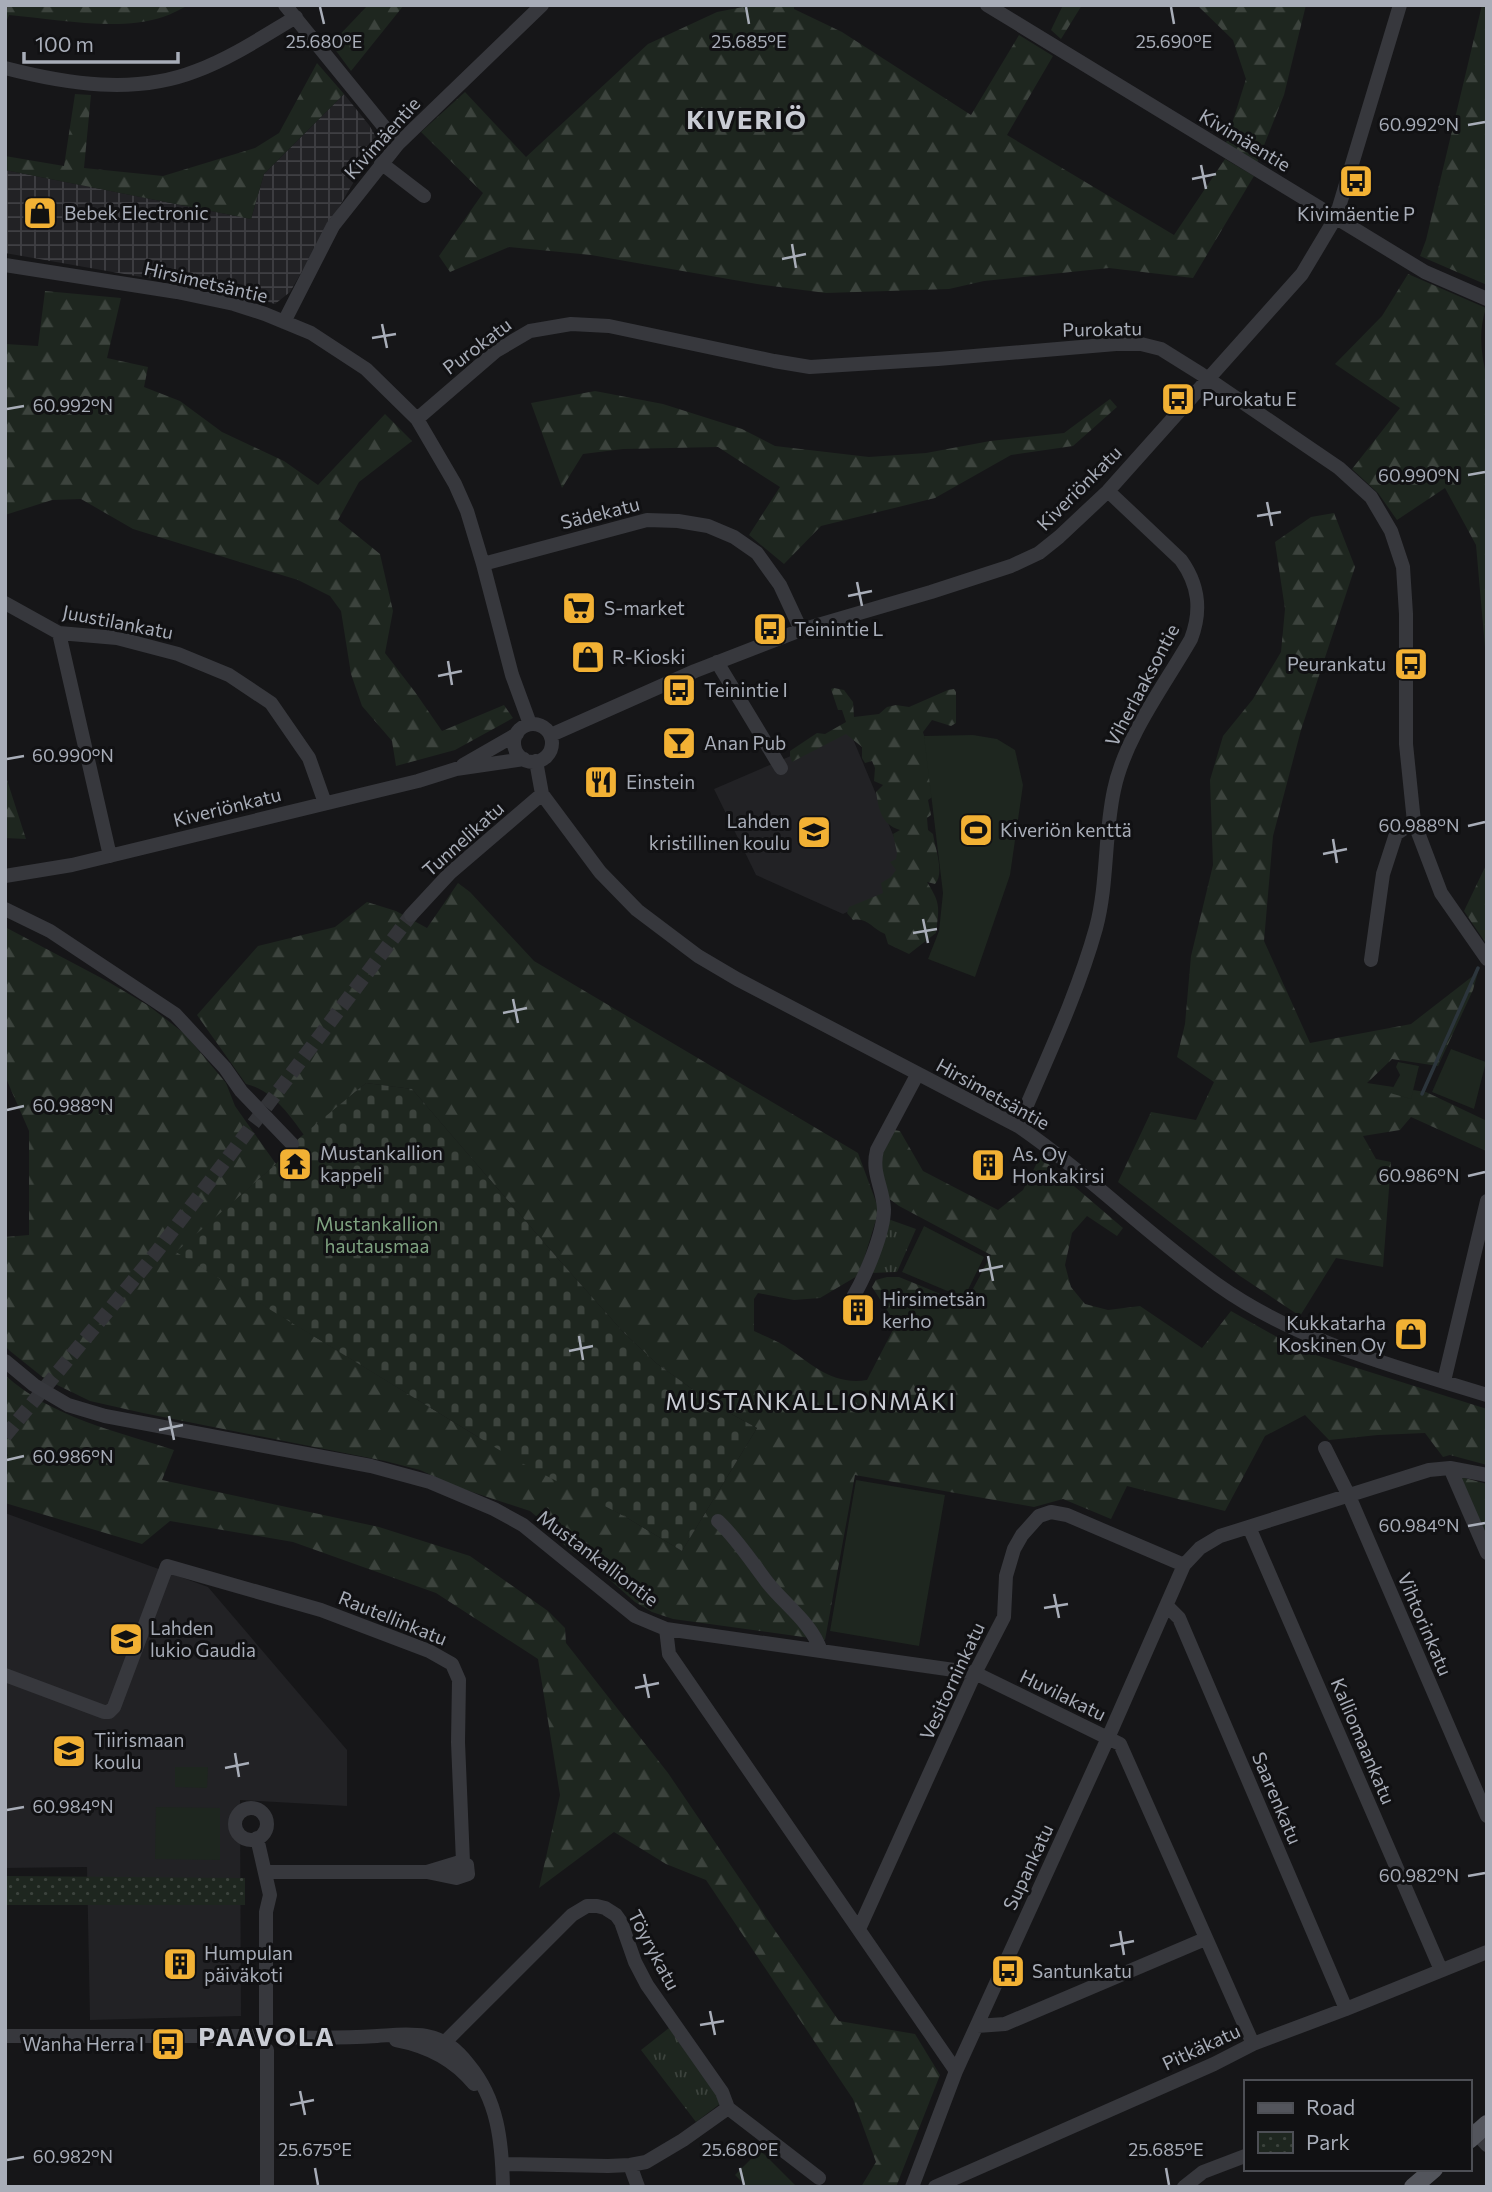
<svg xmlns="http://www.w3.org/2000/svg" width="1492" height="2192" font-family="Commissioner,sans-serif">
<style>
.built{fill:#222225}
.industrial{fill:url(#industrial-grid)}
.grass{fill:url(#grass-tufts)}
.forest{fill:url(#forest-firs)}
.cemetery{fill:url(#cemetery-stones)}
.park{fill:url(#park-dots)}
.garden{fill:#1e261f}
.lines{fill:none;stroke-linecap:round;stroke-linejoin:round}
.stream{stroke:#2c353c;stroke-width:3.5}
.minor-tunnel{stroke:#333438;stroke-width:14;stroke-dasharray:14 7;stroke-linecap:butt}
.minor{stroke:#37383d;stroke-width:14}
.major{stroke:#53555c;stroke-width:18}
.ticks{fill:none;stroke:#a8adb8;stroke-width:2.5}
.labels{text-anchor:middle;stroke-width:6;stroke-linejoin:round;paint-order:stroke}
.street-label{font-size:19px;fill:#a8adb8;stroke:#111113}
.poi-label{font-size:19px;fill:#a8adb8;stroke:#111113;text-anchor:start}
.park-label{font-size:19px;fill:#7fa381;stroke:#111113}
.quarter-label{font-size:23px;letter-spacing:2px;fill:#c9ccd4;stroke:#111113}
.district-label{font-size:26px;font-weight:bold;letter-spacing:2px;fill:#c9ccd4;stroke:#111113}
.ticks-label{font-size:18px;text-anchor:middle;fill:#a8adb8;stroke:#111113;stroke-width:6;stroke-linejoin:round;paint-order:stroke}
</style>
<defs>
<pattern id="industrial-grid" width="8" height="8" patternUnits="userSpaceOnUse" patternTransform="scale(1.75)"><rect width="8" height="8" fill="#222225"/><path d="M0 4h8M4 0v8" fill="none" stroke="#3f3f43"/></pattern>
<pattern id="grass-tufts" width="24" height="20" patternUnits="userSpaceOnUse" patternTransform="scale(1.75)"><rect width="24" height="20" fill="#1e261f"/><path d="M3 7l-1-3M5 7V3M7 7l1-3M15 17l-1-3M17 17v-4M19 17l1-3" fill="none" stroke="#3c433d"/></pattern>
<pattern id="forest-firs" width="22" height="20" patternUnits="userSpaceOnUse" patternTransform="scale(1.75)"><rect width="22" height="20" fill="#1e261f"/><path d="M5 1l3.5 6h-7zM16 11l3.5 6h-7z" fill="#3c433d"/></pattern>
<pattern id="cemetery-stones" width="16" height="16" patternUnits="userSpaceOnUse" patternTransform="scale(1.75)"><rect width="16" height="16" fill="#1e261f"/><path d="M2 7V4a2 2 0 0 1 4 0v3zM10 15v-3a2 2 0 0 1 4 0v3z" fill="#3c433d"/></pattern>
<pattern id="park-dots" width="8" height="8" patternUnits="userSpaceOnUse" patternTransform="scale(1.75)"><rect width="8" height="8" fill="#1e261f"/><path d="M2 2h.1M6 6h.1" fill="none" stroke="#3c433d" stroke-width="1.8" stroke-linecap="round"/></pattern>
</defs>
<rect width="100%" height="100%" fill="#161618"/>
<path class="built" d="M848,727L912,880L843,914L756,875L714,789L793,755Z
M5,1513L208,1587L347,1750V1806L240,1800L241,2016L90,2020L87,1867L5,1868Z"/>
<path class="industrial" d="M344,94L369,125L378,140L290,292L275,304L238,294L5,253V170L251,219L264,174Z"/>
<path class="grass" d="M888,1219L916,1229L897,1272L871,1273Z
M669,2028L717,2095L721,2103L696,2122L641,2050Z"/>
<path class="forest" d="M5,5H189C180,9 172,14 163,17C118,32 56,19 9,15L5,25Z
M368,5H404L351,71L331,44Z
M753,5H794V9L842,32L971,115L1019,35L1053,56L1007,135L1174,235L1225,159L1254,176L1193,278L1109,268L984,281L949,289L826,293L757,284L591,255L509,247L450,272L439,256L483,193L421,132L465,92L526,157L648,44L717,12Z
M1063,5H1082L1061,39L1051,30Z
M1197,5H1306L1284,95L1257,163L1226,143L1246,79L1233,40Z
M1482,5H1487V285L1420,256L1426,240Z
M317,63L344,94L264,174L251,219L5,170V156L64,166L75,94L91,95L84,168L163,176L255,148L279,133Z
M1408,274L1486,308C1478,332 1481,354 1487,378V670L1476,545L1445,488L1397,520L1378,493L1352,469L1400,408L1335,364L1382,316Z
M45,291L121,298L107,358L148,367L144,387L180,401L222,432L284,461L318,485L385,414L412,441L359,482L338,520L380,554L393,611L385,653L415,692L442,731L504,705L513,718L455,750L396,766L392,741L362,706L351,674L341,611L330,596L298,580L133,529L81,499L52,500L5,515V344L38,346Z
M595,391L663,404L742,429L775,446L869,457L926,453L990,441L1064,433L1110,399L1117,407L1073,446L1011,455L935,498L821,526L784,564L749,535L780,487L718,447L623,449L583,454L562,488L531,403Z
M1334,513L1355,567L1301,730L1273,836L1264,941L1310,1043L1411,1024L1478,972L1473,990L1438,1066L1392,1059L1367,1083L1426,1092L1487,1121L1486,1151L1411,1117L1400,1130L1363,1136L1376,1159L1391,1162L1383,1267L1336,1258L1300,1316L1240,1276L1118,1182L1151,1112L1196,1120L1214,1082L1177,1057L1185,1024L1191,956L1213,865L1210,780L1223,736L1253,699L1281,652L1285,609L1275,542L1311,517Z
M834,688L844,690L853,702L854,717L879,714L887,707L896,705L909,707L948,690L954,689L956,692V723L951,726L932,720L923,732L932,766L935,795L928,800L931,815L927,818L928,830L933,834C935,848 945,873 935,884L927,882C941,904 939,907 936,933L909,954L888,944L885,934C872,929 868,917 853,920L847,913L849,907L883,893L881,883L891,877L896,870L890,862L896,859L897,853L893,834L900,830C881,824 879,810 876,792L883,785L874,781L875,768L872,761L865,763L862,758V747L846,734L792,762L790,756V751L817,733L825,734L846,722L842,710H838L831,689Z
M5,780H7L26,839L5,838Z
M1487,863V945L1464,911Z
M458,883L470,892L534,961L858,1153L879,1210L859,1275L820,1298L794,1300L758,1293L754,1299V1331C764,1336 775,1340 785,1346C810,1363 833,1386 867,1380L896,1324L872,1287L876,1280L887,1277H899L965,1304L991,1255L899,1206L888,1198L876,1163L894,1130L900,1131L923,1171L998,1210L1023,1190L1040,1157L1123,1228L1117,1236L1087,1216L1072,1233L1065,1265L1071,1287L1085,1304L1108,1310L1140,1306L1202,1348L1231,1311L1300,1350L1487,1409V1465L1450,1455L1443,1457L1425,1433L1378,1435L1329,1440L1305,1415L1265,1436L1225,1511L1127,1486L1111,1519L1063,1499L1034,1507L855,1475L825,1640L673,1619L652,1612L635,1602L594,1566L571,1551L553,1535L543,1522L530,1511L457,1487L420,1470L385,1461L143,1413L90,1401L45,1379L10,1351L5,1346V1237L29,1235V1131L5,1076V927L107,981L149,1006L185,1034L226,1083L235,1106L276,1164L177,1252L478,1437L624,1516L682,1551L757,1428L713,1404L656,1363L624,1333L560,1261L412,1089L366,1083L304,1135C289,1114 272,1090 246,1084L197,1015L258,946L335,927L367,902L396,911L427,928Z
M5,1375C52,1418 116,1431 174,1450L162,1480L379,1527L470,1556L548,1611L565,1628L566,1643L668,1773L776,1932L839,2021L915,2034L940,2075L896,2187H861L876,2162L853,2099L706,1880L666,1864L614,1832L539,1888L560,1795L538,1659L436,1593L293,1542L170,1521L142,1544L5,1503V1459L8,1455L5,1453Z
M1450,1474L1487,1484V1563Z"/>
<path class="cemetery" d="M366,1083L412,1089L560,1261L624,1333L656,1363L713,1404L757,1428L682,1551L624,1516L514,1459L176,1252L276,1164L292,1144Z"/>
<path class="park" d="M5,1876L245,1878V1905H5Z"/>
<path class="garden" d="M973,735L997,739L1015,750L1023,785L1010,875L975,977L928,959L939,931L943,893L924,736Z
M1451,1049L1486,1062L1474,1109L1432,1092Z
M1398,1062L1419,1066L1411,1099L1390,1093L1400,1075L1396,1067Z
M924,1226L984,1257L964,1298L902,1272Z
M856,1480L945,1495L919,1646L830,1631Z
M175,1767H208L207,1788L175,1787Z
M156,1807L220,1808V1860L155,1859Z
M760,2150L797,2187H747L735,2175Z"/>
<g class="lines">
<path class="stream" d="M1422,1094L1478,968"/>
<path class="minor-tunnel" d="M5,1436L155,1254L411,915"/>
<path class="minor" d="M285,5L398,144
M987,5L1425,272L1487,299
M5,68C67,84 135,95 196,71C231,58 264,36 296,17
M381,163L424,196
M5,265L177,292L234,304L265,314L311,333L366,369L417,419L455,484L467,511L483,564L512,675L530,724
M284,322L333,226L398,144L542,5
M417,419L496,351L530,331L571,324L609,326L774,361L810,367L938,359L1116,344H1141L1161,349L1201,374L1339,468L1371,497L1391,531L1403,567L1406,614V744L1414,822L1441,893L1487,959
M483,564L647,520L678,521L708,526L734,537L757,553L780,585L801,630
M5,603L59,633L117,638L178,654L229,675L271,703L309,758L325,803
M59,633L110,856
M717,662L781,768
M514 743a19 19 0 1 1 38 0a19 19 0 1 1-38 0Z
M551,735L695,671L801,630L931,592L1011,566L1039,553L1059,537L1108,491L1302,274L1336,217L1400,5
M536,761L542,794L600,872L637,910L698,956L737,979L1018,1126C1088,1174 1148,1235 1218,1285C1298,1342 1394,1366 1487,1395
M463,765L517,734
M5,876L72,865L418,781L456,769L524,759
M5,909L50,931L175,1014L225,1068L241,1091L292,1144
M411,915L450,873L542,794
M1371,960L1383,874L1396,834L1414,822
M1018,1126C1045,1062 1077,996 1096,928C1108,883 1104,836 1114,790C1125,737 1164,686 1191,639C1202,610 1199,585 1181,560L1108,491
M853,1297C865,1277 884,1233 884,1209C883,1187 871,1173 877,1150L917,1075
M5,1361L34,1385L68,1405L105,1416L371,1466L430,1482L494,1509L523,1525L635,1616L666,1629L975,1673L1120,1744L1253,2044
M1444,1381L1487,1201
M1325,1448L1349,1496L1487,1816
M1450,1468L1487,1553
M718,1521C737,1539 751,1561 767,1582C785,1605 811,1622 821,1651
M1249,1527L1441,1970
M1167,1606L1179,1618L1346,2009
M666,1629L669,1654L956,2071
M5,1675L104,1712H109L114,1707L167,1566L321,1610L429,1651L452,1664L459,1680L458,1742L463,1862
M235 1824a16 16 0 1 1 32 0a16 16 0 1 1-32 0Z
M257,1838L270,1895L266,1912V2024
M265,1872H427L460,1862L467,1865L468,1874L456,1878L427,1872
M859,1929L975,1673L1004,1617L1006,1576L1014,1549L1022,1535L1039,1516L1051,1512L1067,1515L1184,1565
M977,2026L1005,2024L1205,1939
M5,2036H253
M280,2037C312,2038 345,2038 377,2036C394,2035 409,2033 426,2036C445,2039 457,2050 469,2065C498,2100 502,2142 503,2187
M396,2040C428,2046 454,2059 474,2084
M267,2050V2187
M435,2052L572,1915L587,1906H597L605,1908L616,1915L621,1922L635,1962L647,1985L722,2092L728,2108L819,2178
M1469,2129L1477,2134L1487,2145
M503,2164L608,2166L630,2165L646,2162L683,2140L728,2108
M630,2165L638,2187
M912,2187L956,2071L1108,1738L1184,1565L1200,1548L1220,1536L1429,1470L1450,1468L1487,1475
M935,2187L1214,2064L1253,2044L1346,2009L1487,1952
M1184,2187L1203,2172L1245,2156"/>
<path class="major" d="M1469,2140L1487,2124
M1413,2187L1434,2169"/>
</g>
<path class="ticks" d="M320,7L324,24M746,7L749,24M1171,7L1174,24M1468,125L1485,122M1201,165L1206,189M1192,179L1216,174M792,244L796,268M782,259L806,254M382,324L387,348M372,338L396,334M7,409L24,406M1468,475L1485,472M1267,502L1272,526M1257,516L1281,512M857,582L862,606M848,596L872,591M448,661L452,685M438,676L462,671M7,759L24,756M1468,826L1485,822M1333,839L1337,863M1323,854L1347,849M923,919L928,943M913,933L937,929M513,999L518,1023M503,1013L527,1008M7,1110L24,1106M1468,1176L1485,1172M988,1256L993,1281M979,1271L1003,1266M579,1336L583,1360M569,1351L593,1346M169,1416L174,1440M159,1430L183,1425M7,1460L24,1456M1468,1526L1485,1523M1054,1594L1059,1618M1044,1608L1068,1604M644,1674L649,1698M635,1688L659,1683M235,1753L239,1777M225,1768L249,1763M7,1810L24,1807M1468,1876L1485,1873M1120,1931L1124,1955M1110,1946L1134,1941M710,2011L715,2035M700,2025L724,2021M300,2091L305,2115M290,2105L314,2100M7,2160L24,2157M315,2168L318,2185M740,2168L744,2185M1166,2168L1169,2185"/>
<defs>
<g id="bus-square" transform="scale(1.75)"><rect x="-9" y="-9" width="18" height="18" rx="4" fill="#f2b134" stroke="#111113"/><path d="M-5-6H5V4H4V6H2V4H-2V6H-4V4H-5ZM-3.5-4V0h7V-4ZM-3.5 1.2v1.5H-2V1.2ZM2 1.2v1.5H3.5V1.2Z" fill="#111"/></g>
<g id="shop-square" transform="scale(1.75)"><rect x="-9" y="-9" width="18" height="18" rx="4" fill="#f2b134" stroke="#111113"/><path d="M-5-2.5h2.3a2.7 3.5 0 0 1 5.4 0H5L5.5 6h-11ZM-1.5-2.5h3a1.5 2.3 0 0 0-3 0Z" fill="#111"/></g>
<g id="supermarket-square" transform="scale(1.75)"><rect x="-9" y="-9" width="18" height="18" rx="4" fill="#f2b134" stroke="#111113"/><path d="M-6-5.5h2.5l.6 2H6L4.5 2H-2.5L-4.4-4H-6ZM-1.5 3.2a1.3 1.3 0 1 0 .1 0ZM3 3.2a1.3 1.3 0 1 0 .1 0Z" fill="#111"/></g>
<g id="bar-square" transform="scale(1.75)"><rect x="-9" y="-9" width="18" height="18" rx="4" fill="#f2b134" stroke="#111113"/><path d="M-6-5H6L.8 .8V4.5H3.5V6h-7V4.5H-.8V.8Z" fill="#111"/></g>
<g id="restaurant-square" transform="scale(1.75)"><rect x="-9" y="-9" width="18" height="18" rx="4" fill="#f2b134" stroke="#111113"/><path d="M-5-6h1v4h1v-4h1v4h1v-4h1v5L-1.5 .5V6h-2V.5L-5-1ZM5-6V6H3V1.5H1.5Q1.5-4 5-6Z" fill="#111"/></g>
<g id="stadium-square" transform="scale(1.75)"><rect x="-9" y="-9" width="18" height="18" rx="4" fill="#f2b134" stroke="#111113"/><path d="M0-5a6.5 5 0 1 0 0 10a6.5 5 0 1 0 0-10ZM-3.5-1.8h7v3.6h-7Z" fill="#111"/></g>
<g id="school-square" transform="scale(1.75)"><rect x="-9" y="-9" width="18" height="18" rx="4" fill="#f2b134" stroke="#111113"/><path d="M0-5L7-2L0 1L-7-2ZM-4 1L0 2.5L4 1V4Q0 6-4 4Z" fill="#111"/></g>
<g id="temple-square" transform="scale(1.75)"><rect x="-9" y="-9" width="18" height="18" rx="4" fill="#f2b134" stroke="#111113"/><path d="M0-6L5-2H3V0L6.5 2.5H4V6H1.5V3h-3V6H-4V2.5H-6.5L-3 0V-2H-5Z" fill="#111"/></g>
<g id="building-square" transform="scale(1.75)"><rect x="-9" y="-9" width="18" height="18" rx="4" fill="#f2b134" stroke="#111113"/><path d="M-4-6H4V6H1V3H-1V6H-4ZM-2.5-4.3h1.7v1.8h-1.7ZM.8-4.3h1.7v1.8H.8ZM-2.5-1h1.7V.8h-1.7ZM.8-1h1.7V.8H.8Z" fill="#111"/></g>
</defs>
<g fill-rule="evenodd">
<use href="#bus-square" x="1356" y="181"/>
<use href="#shop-square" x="40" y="213"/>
<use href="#bus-square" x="1178" y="399"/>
<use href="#supermarket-square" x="579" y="608"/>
<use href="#bus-square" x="770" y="629"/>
<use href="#shop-square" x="588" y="657"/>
<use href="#bus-square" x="1411" y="664"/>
<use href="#bus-square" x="679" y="690"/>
<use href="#bar-square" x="679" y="743"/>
<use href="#restaurant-square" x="601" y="782"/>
<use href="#stadium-square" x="976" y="830"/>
<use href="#school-square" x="814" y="832"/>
<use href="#temple-square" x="295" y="1164"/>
<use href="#building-square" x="988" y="1165"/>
<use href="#building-square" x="858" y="1310"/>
<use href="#shop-square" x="1411" y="1334"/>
<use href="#school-square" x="126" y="1639"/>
<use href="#school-square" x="69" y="1751"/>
<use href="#building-square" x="180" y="1964"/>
<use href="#bus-square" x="1008" y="1971"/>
<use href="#bus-square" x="168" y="2044"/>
</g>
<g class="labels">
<g class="street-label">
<text transform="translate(382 138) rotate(-48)" y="7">Kivimäentie</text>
<text transform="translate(1245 140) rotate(31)" y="7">Kivimäentie</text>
<text transform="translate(206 282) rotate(13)" y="7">Hirsimetsäntie</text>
<text transform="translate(1102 329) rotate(-1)" y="7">Purokatu</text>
<text transform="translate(477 346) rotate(-37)" y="7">Purokatu</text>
<text transform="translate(1079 488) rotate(-45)" y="7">Kiveriönkatu</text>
<text transform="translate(600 513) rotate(-14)" y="7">Sädekatu</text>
<text transform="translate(118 622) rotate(11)" y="7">Juustilankatu</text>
<text transform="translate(1142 685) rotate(-62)" y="7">Viherlaaksontie</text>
<text transform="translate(227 807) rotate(-14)" y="7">Kiveriönkatu</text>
<text transform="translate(463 839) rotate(-42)" y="7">Tunnelikatu</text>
<text transform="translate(993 1094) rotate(29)" y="7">Hirsimetsäntie</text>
<text transform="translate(598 1558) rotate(37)" y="7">Mustankalliontie</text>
<text transform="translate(393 1618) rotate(22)" y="7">Rautellinkatu</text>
<text transform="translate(1425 1624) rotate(67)" y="7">Vihtorinkatu</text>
<text transform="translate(952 1681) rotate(-65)" y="7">Vesitorninkatu</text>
<text transform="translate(1063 1695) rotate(26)" y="7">Huvilakatu</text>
<text transform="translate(1363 1741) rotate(67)" y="7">Kalliomaankatu</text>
<text transform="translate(1277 1798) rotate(67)" y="7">Saarenkatu</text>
<text transform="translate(1028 1867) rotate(-65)" y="7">Supankatu</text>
<text transform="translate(654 1950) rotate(62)" y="7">Töyrykatu</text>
<text transform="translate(1201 2047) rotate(-25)" y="7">Pitkäkatu</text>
</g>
<g class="poi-label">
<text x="64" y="220">Bebek Electronic</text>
<text x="1356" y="221" text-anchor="middle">Kivimäentie P</text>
<text x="1202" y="406">Purokatu E</text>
<text x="604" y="615">S-market</text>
<text x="794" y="636">Teinintie L</text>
<text x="612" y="664">R-Kioski</text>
<text x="1386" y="671" text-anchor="end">Peurankatu</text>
<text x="704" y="697">Teinintie I</text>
<text x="704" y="750">Anan Pub</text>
<text x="626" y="789">Einstein</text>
<text x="790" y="828" text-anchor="end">Lahden<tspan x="790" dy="22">kristillinen koulu</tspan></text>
<text x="1000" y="837">Kiveriön kenttä</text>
<text x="320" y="1160">Mustankallion<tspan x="320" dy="22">kappeli</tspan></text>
<text x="1012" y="1161">As. Oy<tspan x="1012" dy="22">Honkakirsi</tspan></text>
<text x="882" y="1306">Hirsimetsän<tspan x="882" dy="22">kerho</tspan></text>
<text x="1386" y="1330" text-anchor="end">Kukkatarha<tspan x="1386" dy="22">Koskinen Oy</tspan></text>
<text x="150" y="1635">Lahden<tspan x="150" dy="22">lukio Gaudia</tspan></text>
<text x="94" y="1747">Tiirismaan<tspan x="94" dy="22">koulu</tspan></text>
<text x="204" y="1960">Humpulan<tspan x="204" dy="22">päiväkoti</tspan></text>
<text x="1032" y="1978">Santunkatu</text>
<text x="144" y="2051" text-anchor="end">Wanha Herra I</text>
</g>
<g class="park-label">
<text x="377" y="1231">Mustankallion<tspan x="377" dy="22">hautausmaa</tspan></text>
</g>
<g class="quarter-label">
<text x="811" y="1410">MUSTANKALLIONMÄKI</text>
</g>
<g class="district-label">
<text x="747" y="129">KIVERIÖ</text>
<text x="267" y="2046">PAAVOLA</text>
</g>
</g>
<g class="ticks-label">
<text x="324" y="48">25.680°E</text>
<text x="749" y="48">25.685°E</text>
<text x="1174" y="48">25.690°E</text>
<text x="1419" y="131">60.992°N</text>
<text x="73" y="412">60.992°N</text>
<text x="1419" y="482">60.990°N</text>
<text x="73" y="762">60.990°N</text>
<text x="1419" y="832">60.988°N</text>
<text x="73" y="1112">60.988°N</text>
<text x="1419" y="1182">60.986°N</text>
<text x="73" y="1463">60.986°N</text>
<text x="1419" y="1532">60.984°N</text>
<text x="73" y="1813">60.984°N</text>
<text x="1419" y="1882">60.982°N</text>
<text x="315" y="2156">25.675°E</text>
<text x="740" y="2156">25.680°E</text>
<text x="1166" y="2156">25.685°E</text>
<text x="73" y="2163">60.982°N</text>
</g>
<rect width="1492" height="2192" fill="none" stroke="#a8adb8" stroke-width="14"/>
<rect x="1244" y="2080" width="228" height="91" fill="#111113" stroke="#4d4f55" stroke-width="2"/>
<rect x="1258" y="2103" width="35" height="10" fill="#53555c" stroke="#4d4f55" stroke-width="2"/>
<text x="1306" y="2115" font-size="21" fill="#a8adb8">Road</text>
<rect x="1258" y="2132" width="35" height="21" fill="url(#park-dots)" stroke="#4d4f55" stroke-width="2"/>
<text x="1306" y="2150" font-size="21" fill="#a8adb8">Park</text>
<path d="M24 52v10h154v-10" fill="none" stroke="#a8adb8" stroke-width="3.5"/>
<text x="35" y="52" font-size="21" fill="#a8adb8" stroke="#111113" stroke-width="5" paint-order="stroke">100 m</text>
</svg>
